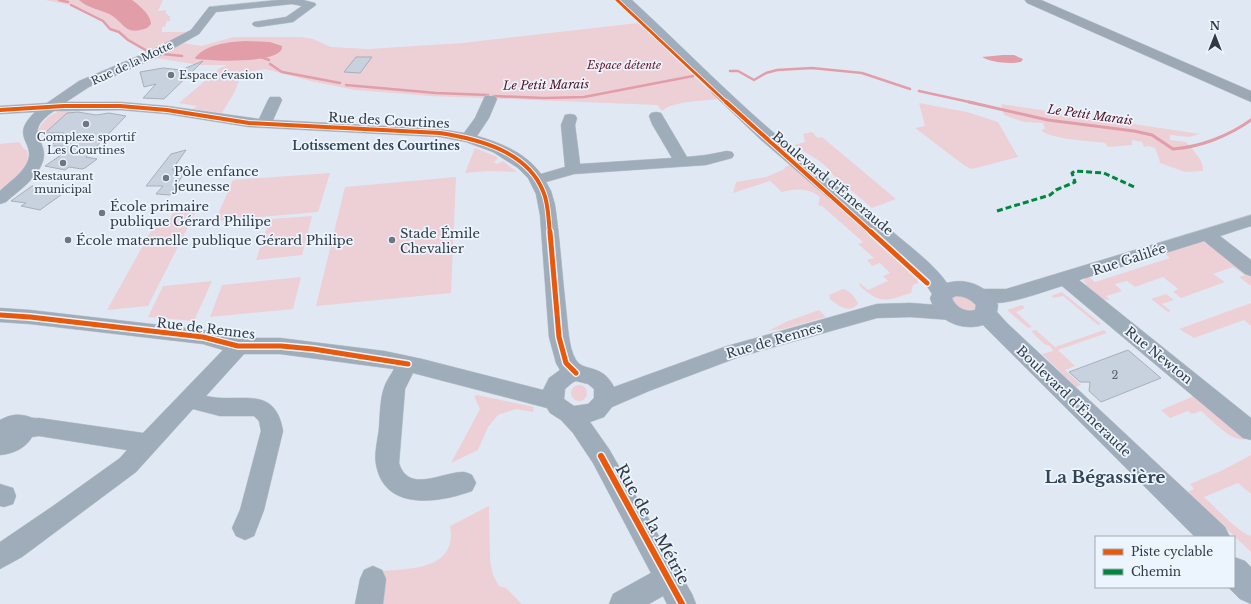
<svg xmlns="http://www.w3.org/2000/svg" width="1251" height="604" font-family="'Libre Baskerville',serif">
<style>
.green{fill:#edcfd6}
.water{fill:#e19ea9}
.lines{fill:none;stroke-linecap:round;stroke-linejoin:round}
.stream-far1{stroke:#e19ea9;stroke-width:2.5}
.stream{stroke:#e19ea9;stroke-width:3}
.building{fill:#c7d2de;stroke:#a8afb8}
.minor-casing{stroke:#bfc6ce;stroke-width:1}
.major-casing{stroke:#bfc6ce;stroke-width:1}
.highway-casing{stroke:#bfc6ce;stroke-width:1}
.minor{fill:#9facba;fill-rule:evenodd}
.major{fill:#9fadbc;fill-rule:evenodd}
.highway{fill:#9da8b5;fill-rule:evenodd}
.quiet{stroke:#00873e;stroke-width:3;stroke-dasharray:6 3;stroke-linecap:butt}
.cycleway-far3-casing{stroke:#ecf4fe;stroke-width:4.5}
.cycleway-far2-casing{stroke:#ecf4fe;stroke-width:6}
.cycleway-far1-casing{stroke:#ecf4fe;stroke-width:8}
.cycleway-casing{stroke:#ecf4fe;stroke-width:9}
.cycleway-far3{stroke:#e8590c;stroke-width:3}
.cycleway-far2{stroke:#e8590c;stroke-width:4}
.cycleway-far1{stroke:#e8590c;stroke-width:5}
.cycleway{stroke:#e8590c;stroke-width:6}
.poi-dot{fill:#6e7780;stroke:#ecf4fe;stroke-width:1.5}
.labels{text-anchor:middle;stroke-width:3.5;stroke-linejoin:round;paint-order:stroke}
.far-street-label{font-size:11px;fill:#313942;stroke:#ecf4fe}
.far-park-label{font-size:11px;font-style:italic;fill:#680e24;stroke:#ecf4fe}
.far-poi-label{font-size:11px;fill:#313942;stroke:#ecf4fe}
.number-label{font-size:11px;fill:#58616b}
.far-water-label{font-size:12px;font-style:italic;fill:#4e101d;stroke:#ecf4fe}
.far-neighbourhood-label{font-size:12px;font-weight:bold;fill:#324356;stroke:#ecf4fe}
.street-label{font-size:13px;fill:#313942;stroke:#ecf4fe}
.poi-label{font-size:13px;fill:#313942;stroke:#ecf4fe;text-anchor:start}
.near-street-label{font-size:16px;fill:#313942;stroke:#ecf4fe}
.near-neighbourhood-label{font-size:17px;font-weight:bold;fill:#324356;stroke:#ecf4fe}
</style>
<rect width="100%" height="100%" fill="#e0e9f3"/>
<path class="green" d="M45,0H163L158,11L166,10V14H168V16H170V21H167L165,27H162V32H186L171,41L201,46L234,37H301L313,39L331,47L368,49L462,43L638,23L718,99C705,101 672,101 662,111L657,105L431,96L355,90L315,82L265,69L242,73L234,93L222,113L193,109L197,106L179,103L220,68L228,65H199L156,58L128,41L118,32L111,30L102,21L70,5Z
M919,103L967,112L998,122L1018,157L972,169L965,166L915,128L925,126Z
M1001,104L1200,134L1189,137L1170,135V140L1186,142C1193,151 1204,159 1203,171L1185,172L1160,163C1160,160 1156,151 1155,148L1148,146L1144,147L1142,142L1132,140V145L1108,147L1105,143C1093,141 1047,139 1041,130L1045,129L1043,123L1024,122L1004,115Z
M61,111L78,112L46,133H55L51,137H43L38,131C43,120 50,114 61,111Z
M812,132L818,138L822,137L896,199L872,208L833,175C825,161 806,154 794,145L805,142L803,134Z
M19,142L24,149L27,150C32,168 12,181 0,192V144Z
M475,148L495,156L498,158L494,162L497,164L503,161L517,172L489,171L465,173Z
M792,163L820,189L821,192L879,242L917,278L918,283L913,285L911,293C885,301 880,305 859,285L860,283L868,290L888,281L883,276L890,273L880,263L872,266L867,260L874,258L858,244L863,242L822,206L818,205L820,197C809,188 795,188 782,192L770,181L733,193L736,182L766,177L785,169L784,168Z
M330,173L318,212L215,221L233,180Z
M456,177L451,293L316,306L345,187Z
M199,205L148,306L107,310L156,222L169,221L177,206Z
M312,216L302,255L256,260L270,219Z
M1202,241L1208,245L1213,244L1251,275V286L1239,277L1245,275L1233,267L1213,274L1225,282L1181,298L1173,292L1178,289L1163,277L1135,287L1127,281L1115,284L1122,291L1106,296L1110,300L1099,299L1084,286L1087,284L1083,281L1088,276L1095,282L1170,258L1163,252Z
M301,277L293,309L210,317L222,285Z
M212,281L194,321L148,317L163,286Z
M843,289C850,290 856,298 858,304C849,314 838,306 830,299L829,295Z
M1062,292L1101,324L1098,325L1063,296L1054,298L1051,296Z
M1166,294L1174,300L1162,304L1171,311L1168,312L1151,299Z
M956,295H964L977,305L975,310L968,312L956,308L952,298Z
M1251,303V326L1244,320L1194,338L1179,329Z
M1022,305L1025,308L1016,312L1032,327L1028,328L1007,310Z
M819,310L826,317L783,329L768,331L788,321Z
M1036,330L1055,347L1104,330L1107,333L1058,350L1075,366L1065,370L1081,385L1076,387L1042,354L1053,351L1050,346L1044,344L1031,331Z
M571 393a8 8 0 1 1 16 0a8 8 0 1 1-16 0Z
M477,395L534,407L533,412L516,409L498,415L488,427L478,450L451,463L480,409L474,396Z
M1194,396L1246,439C1232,443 1212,420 1201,411L1192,414L1188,411L1170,418L1161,410Z
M1251,455V494L1238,483L1204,497C1214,506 1239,533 1251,536V552L1187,492L1194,489L1190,484L1223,470Z
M489,506L490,561L493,575L499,586L506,588L522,604H376L381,571C409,569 458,570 450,526Z"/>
<path class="water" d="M132,0C139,5 151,15 151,24C148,28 145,29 140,30C125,34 122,21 111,15C100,9 89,9 79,0Z
M245,41L270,42L282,46V49C274,64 213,61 196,59L195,58C206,44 229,42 245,41Z
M1003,55H1014L1023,59L1021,62C1009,64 993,63 982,57Z"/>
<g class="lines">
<path class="stream-far1" d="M59,0L68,2
M71,5L103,21L110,29L119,32L128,40L149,52
M163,54L182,56
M261,57L269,60
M270,64L282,72L340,83
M730,71H738L754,80L766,73L777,70L812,68L862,73L910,89
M346,85L436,93L488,95
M919,91L974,103
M494,96L544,98L584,97L693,76"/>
<path class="stream" d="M969,102L1048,120L1134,131L1152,135L1173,149C1200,147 1229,136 1251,120"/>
</g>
<path class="building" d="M356,57H372L360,73L344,72Z
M203,61L164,99L143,98L156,84L144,87L140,72L163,68L181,70Z
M78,112L96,115L109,113L126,116L86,157L97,159L85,168L82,169L69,167L65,170L45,166L61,155L55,154L66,146H51L64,133H45L67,113Z
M186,150L172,170H186L170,195L156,194L163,186H146L171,154Z
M32,186L65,192L40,210L21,206L26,203L11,201Z
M1128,350L1161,378L1101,402L1089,391L1090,382H1080L1069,372Z"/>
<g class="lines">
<g class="minor-casing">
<path id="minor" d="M278,0H303L315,3L316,5L293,22L258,27L254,26L252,24L254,22L286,17L302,6L292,4L216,12L199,34L158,57L89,87L66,102H120L167,106L259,119L268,100L270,97H280L282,100L273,120L440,129L464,133L475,118L485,96H495L497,99L489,118L477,136C501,143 526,153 541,174L565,167L561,125L565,115L570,114L575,115L577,118L575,125L580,164L672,158L652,124L649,116L651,113L656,112L661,113L687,157L706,155L727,151L732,152L734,155L732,158L706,165L574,174L546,182L551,191L555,205C560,239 562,274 566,309C568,324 568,347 576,360C583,372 602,363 614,387L727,346L877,304L910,303L952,306L959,308L962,313L959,318L952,320L910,317L877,318L739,357L649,391L612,407L604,417L590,422L609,449L692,594L696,604H667L663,596L649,604H609L613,594L651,573L593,463L573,433L561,420L550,413L547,408L413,373L405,389L399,463C408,494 442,472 463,472C466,472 470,474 472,475L476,483L472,491C439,503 384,512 376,464C374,453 378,439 379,428C380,415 380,399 384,388C386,381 391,375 394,369L280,354H244L206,396C239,404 275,383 283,431L264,510L254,536L245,540L236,536L232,528L240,510L261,431L259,421L254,416H220L193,409L136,472L22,557L0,569V542L53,506L120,458L127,450L39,436L32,437C26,448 13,454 0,455V420C6,417 13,414 20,415C28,415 31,419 39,418L143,433L223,350L203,344L30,324L0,322V308L30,310L203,330L239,338H280L384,351L422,359L543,390L549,378L560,370L556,363L549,337L540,215L536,194L528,178L518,168L493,152L466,142L440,137L249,127L167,114L120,110L54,111C21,133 49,139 43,161C37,179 18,191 6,202L0,204V191C9,182 21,175 27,163C37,142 8,138 35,112L0,114V106L47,103L79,81L150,51L191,30L209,7ZM576,381L588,384L594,389V398L588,404L574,406L564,399L565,389L572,383Z
M1251,215V226L1220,236L1251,260V276L1245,274L1204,241L1079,280L1251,418V440L1243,438L1062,286C1035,294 1002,309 973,301L971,296L973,291L980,289H1006Z
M0,484L13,488L16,496L13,504L4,507L0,506Z
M373,566L382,570L386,579L383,604H355L360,579L364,570Z"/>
</g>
<g class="major-casing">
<path id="major" d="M619,0H632C686,50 737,103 794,150C827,177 859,204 892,231C910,247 933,263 947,283C968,277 988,287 998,305L997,312L1007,323L1225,527L1230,537H1195L983,325C961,332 936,320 930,298L932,294L927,286L897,257L761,140L713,94L701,80ZM956,296C964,296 970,299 976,305L975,310C966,313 955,307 952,298Z
M1234,557L1245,561L1251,567V604L1240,599L1228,587H1234Z"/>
</g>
<g class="highway-casing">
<path id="highway" d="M1025,0H1041L1251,91V102L1027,3Z"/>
</g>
<use href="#minor" class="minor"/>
<use href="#major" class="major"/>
<use href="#highway" class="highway"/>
<path class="quiet" d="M997,211L1050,195L1056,190L1075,182L1072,173L1075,171L1104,173L1134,187"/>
<g class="cycleway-far3-casing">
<path id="cycleway-far3" d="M617,0L727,103"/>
</g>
<g class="cycleway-far2-casing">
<path id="cycleway-far2" d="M726,102L872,233
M0,110L64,106H120L167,110L249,123L440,133C478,139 527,151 543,191C549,204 548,219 550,233"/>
</g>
<g class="cycleway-far1-casing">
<path id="cycleway-far1" d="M550,232L559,337L566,363L576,373
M871,232L927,283
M0,315L30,317L203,337L238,346H281L313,349L408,364"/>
</g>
<g class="cycleway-casing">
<path id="cycleway" d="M601,456L682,604"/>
</g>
<use href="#cycleway-far3" class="cycleway-far3"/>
<use href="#cycleway-far2" class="cycleway-far2"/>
<use href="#cycleway-far1" class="cycleway-far1"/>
<use href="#cycleway" class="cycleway"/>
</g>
<g class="poi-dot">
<circle cx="171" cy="75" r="4"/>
<circle cx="86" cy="124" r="4"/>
<circle cx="63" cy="163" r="4"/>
<circle cx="166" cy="178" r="4"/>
<circle cx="102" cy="213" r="4"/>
<circle cx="68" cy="240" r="4"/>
<circle cx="392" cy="240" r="4"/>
</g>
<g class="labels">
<g class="far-street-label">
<text transform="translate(132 63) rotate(-25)" y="4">Rue de la Motte</text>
</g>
<g class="far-park-label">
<text x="624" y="69">Espace détente</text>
</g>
<g class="far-poi-label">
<text x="179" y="79" text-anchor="start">Espace évasion</text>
<text x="86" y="141">Complexe sportif<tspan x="86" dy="13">Les Courtines</tspan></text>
<text x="63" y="180">Restaurant<tspan x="63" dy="13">municipal</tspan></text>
</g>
<g class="number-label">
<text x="1115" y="379">2</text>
</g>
<g class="far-water-label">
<text transform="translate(546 85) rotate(-1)" y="4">Le Petit Marais</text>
<text transform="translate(1090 115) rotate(8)" y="4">Le Petit Marais</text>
</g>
<g class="far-neighbourhood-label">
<text x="376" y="150">Lotissement des Courtines</text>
</g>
<g class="street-label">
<text transform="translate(389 120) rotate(3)" y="5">Rue des Courtines</text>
<text transform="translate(833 183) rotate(40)" y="5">Boulevard d'Émeraude</text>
<text transform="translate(1129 259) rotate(-18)" y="5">Rue Galilée</text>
<text transform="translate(206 328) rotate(7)" y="5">Rue de Rennes</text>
<text transform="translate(774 340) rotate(-16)" y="5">Rue de Rennes</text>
<text transform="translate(1159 355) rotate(39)" y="5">Rue Newton</text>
<text transform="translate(1074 401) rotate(44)" y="5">Boulevard d'Émeraude</text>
</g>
<g class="poi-label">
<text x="174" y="176">Pôle enfance<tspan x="174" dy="15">jeunesse</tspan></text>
<text x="110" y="211">École primaire<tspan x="110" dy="15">publique Gérard Philipe</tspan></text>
<text x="400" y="238">Stade Émile<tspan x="400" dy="15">Chevalier</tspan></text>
<text x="76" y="245">École maternelle publique Gérard Philipe</text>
</g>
<g class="near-street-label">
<text transform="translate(653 524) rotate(61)" y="6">Rue de la Métrie</text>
</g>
<g class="near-neighbourhood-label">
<text x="1105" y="483">La Bégassière</text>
</g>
</g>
<rect x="1095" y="536" width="140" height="52" fill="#ecf4fe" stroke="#a1a9b3"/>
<rect x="1103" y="549" width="20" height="6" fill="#e8590c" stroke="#a1a9b3"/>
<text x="1131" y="556" font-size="12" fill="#313942">Piste cyclable</text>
<rect x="1103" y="569" width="20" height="6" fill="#00873e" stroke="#a1a9b3"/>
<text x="1131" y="576" font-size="12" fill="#313942">Chemin</text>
<g transform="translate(1215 36)" stroke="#ecf4fe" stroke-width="3" paint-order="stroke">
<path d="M0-3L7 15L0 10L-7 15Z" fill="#313942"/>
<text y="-6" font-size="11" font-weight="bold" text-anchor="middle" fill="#313942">N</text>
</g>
</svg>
